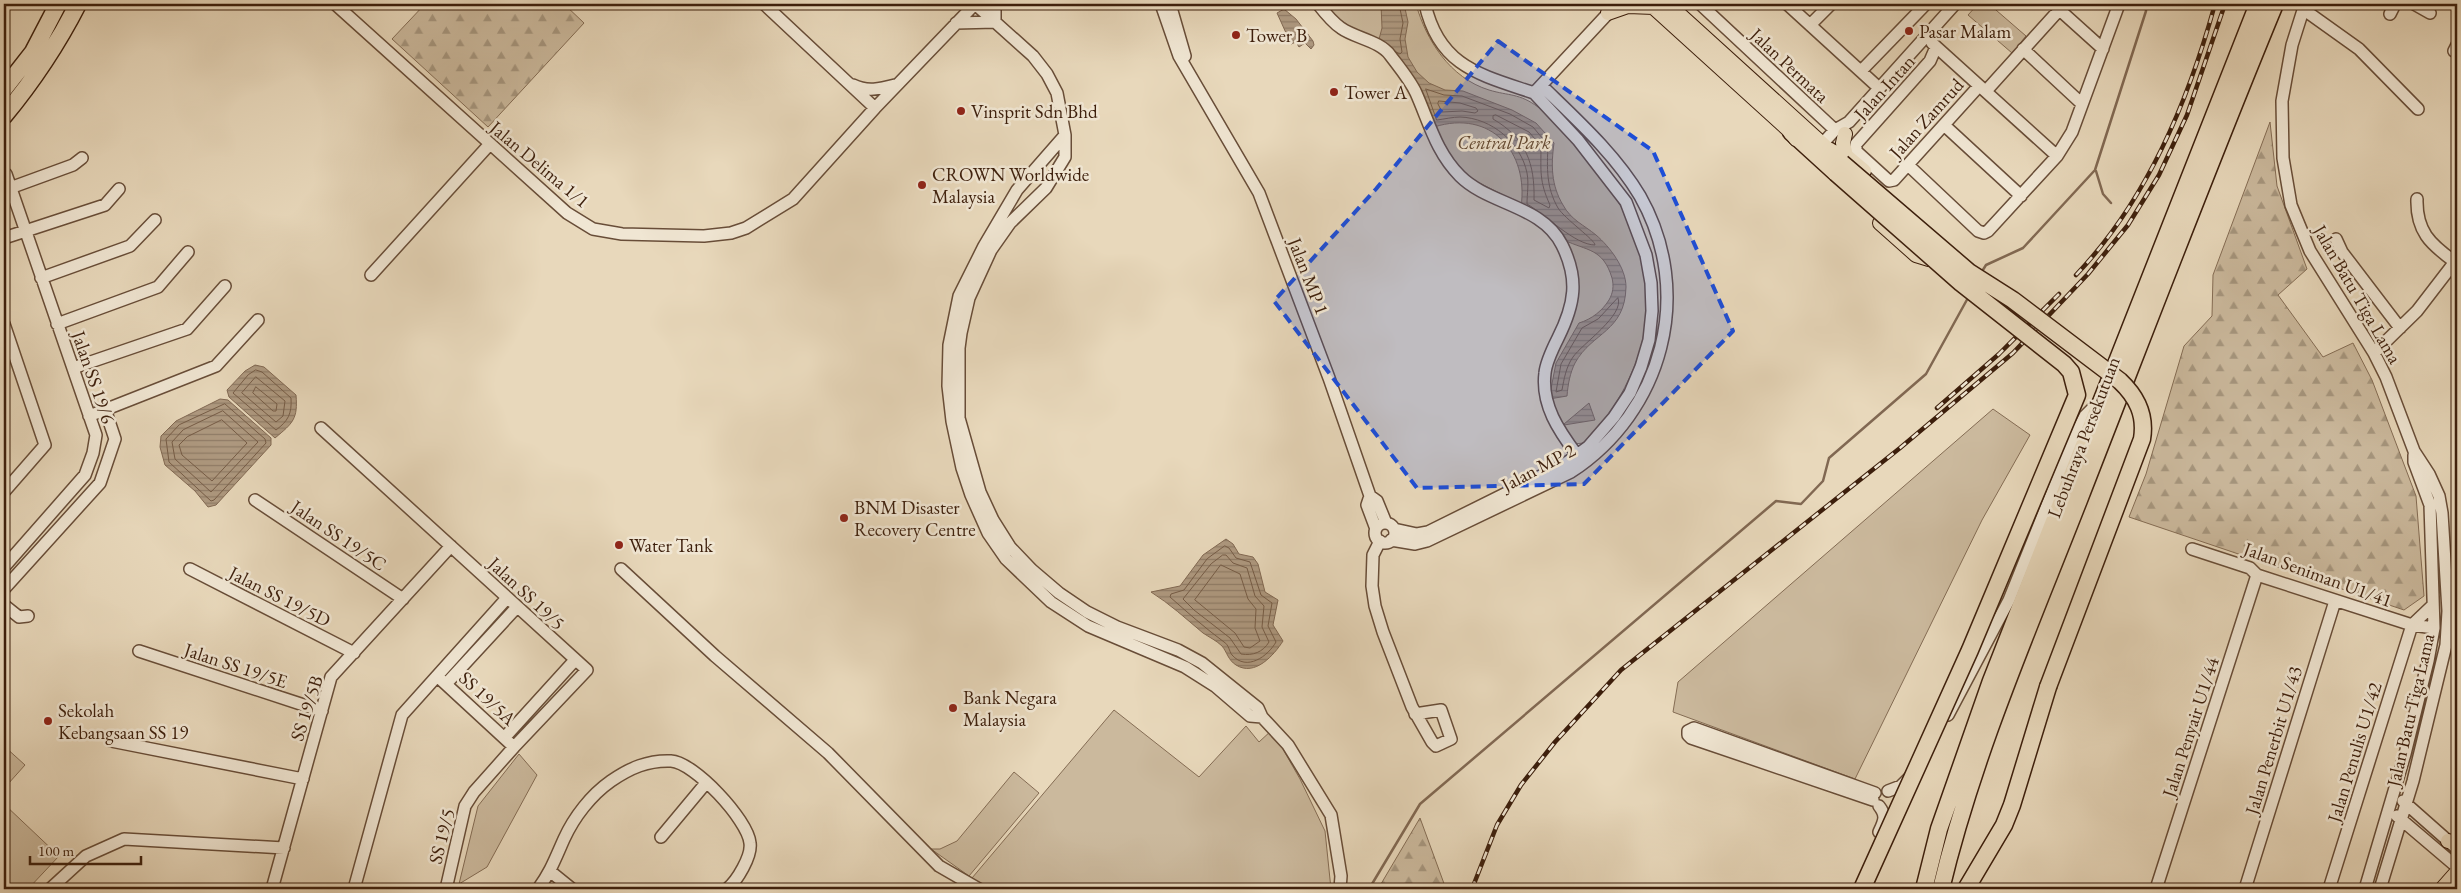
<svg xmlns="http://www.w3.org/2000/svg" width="2461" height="893" font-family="'EB Garamond',serif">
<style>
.green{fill:#cbb99d;stroke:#846c54}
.forest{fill:url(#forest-firs);stroke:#846c54}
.water{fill:url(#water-rules);stroke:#816852}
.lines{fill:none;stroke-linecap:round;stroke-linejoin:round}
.shore{stroke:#765c46;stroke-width:1}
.stream{stroke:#816852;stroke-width:2.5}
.minor-casing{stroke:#684d38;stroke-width:14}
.major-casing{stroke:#3d1f0c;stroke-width:16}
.highway-casing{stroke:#3d1f0c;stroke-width:19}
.minor{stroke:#f0e6d3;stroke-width:11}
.major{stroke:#e8d8bb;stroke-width:14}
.highway{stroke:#e8d8bb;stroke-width:16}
.tram{stroke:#3d1f0c;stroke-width:1}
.rail-casing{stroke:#3d1f0c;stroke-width:4.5}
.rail{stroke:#f0e6d3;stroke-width:2.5;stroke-dasharray:8;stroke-linecap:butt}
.highway-bridge-casing{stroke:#3d1f0c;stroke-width:19;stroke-linecap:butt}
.highway-bridge{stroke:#e8d8bb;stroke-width:16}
.marked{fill:#1d4ed8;fill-opacity:0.2;stroke:#1d4ed8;stroke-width:4;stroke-dasharray:10 6;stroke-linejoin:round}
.poi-dot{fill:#8f2418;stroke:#f0e6d3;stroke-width:2}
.labels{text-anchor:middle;stroke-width:5;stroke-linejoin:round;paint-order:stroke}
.poi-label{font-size:19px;fill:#3d1f0c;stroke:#f0e6d3;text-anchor:start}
.street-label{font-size:19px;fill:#3d1f0c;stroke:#f0e6d3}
.park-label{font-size:19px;font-style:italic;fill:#604630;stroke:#f0e6d3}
</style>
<defs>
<pattern id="forest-firs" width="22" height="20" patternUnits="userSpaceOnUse" patternTransform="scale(1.25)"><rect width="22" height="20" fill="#cbb99d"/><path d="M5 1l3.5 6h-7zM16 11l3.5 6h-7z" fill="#a6967e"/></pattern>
<pattern id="water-rules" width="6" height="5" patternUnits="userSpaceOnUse" patternTransform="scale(1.25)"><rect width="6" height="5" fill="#ae9980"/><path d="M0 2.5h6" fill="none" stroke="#8f7c67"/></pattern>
</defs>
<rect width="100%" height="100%" fill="#e8d8bb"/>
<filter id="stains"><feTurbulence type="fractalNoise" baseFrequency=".004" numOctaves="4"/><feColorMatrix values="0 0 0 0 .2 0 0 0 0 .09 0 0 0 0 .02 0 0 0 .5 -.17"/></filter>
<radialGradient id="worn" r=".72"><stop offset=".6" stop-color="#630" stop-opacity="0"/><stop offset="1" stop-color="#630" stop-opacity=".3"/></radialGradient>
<path class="green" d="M1322,4H1416C1426,40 1450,78 1489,90C1509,96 1519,93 1538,107C1562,124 1579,147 1596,170C1608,187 1620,203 1629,221C1668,298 1642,384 1584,443L1573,444L1548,399L1550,368L1571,320L1564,240L1503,195L1470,178L1454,163L1409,76L1330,13Z
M1978,4H1989L2026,36L2012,53L1968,15Z
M1993,409L2030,435L1982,520L1855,779L1673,712L1678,682Z
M1114,710L1199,777L1246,726L1259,742L1272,730L1300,779L1325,831L1331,889H988L972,878Z
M4,746L25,765L8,784L4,781Z
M519,754L537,775L487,867L459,884L478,806Z
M1014,772L1039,793L969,876L931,849H940L957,841Z
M4,804L59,856L28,889H4Z"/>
<path class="forest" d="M425,4H564L584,23L488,127L392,39Z
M2270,122L2277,186L2307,269L2278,295L2323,357L2353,343L2372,380L2416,496L2424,596L2404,610L2129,517L2146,474L2184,346L2212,316L2213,275Z
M1420,818L1446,889H1378Z"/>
<path class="water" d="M1381,4H1404L1408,22L1405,39L1408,57L1417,72L1429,83L1445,90L1463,91L1512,110L1536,123L1554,143C1551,165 1551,185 1563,205C1571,220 1584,225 1596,235C1610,247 1626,268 1626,287C1625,332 1592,332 1575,363C1570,373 1568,384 1567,396L1549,399L1556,363L1579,323C1592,319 1602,311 1609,300C1613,293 1614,286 1612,278C1603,248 1587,251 1564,240C1549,233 1534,217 1521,207C1529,152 1491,109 1434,127L1378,43L1382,28Z
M1284,9L1296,19L1313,41L1314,45L1311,49L1305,43L1299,47L1296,42L1291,44L1277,13Z
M255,365L264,367L296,395C298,419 293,423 275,438L229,397L227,390L245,371Z
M220,399L228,400L271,438V445L216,505L208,507L195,491L165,465L160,447L161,436L176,421Z
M1589,403L1595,420L1564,425V424Z
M1226,539L1233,544L1239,554L1253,557L1258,564L1265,592L1278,600L1273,625L1283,641C1274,655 1255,677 1236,665C1228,660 1227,652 1222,646C1217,641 1209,637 1203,633C1185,618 1170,604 1151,592L1180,586L1203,555Z"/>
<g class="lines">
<path class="shore" d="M1396,52L1400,54L1402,52L1400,39L1403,23L1399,4
M1426,89L1444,95L1462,96L1510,114L1533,127L1548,145C1547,168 1546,187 1558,208C1565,219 1595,240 1595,245C1575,245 1546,215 1527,204C1527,194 1529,184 1527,173C1521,143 1492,118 1460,117C1453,117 1445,119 1437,120Z
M1439,101L1460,103L1476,108L1478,111L1475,113L1462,111L1442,112L1438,104Z
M1496,115L1529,132L1541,146C1541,171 1539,181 1550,205L1549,208L1534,200C1535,164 1526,138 1493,119V116Z
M1618,298C1625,315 1582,344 1573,357C1566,367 1564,379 1562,390L1556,392L1561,364L1582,328L1598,319Z
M256,370L262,372L291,398C292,414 288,421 276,430L233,393L248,375Z
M256,377L285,401L283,416L276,422L242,393Z
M256,387L277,404L276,411H273L253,393Z
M225,404L265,439L266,443L214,500L211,501L169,462L166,439L179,425Z
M223,411L258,442L211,492L175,459L172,442L183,430Z
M222,420L247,443L212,481L182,455L179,445L187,437Z
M1225,546L1229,548L1236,558L1250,562L1261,595L1272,603L1268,626L1276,642C1268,656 1247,672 1232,655C1229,651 1229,645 1224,642C1205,628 1187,612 1170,597L1171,594L1184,590L1207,559Z
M1223,555H1226L1233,563L1247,568L1255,596L1264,606L1262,627L1269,642C1263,652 1253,656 1241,654L1230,638L1194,610L1183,599L1211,564Z
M1221,565L1240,574L1248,599L1256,609L1255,628L1260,641L1250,648L1244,647L1235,633L1195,600Z"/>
<path class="stream" d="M2096,171L2103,194L2111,203
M1981,273L1986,265L2023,248L2095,170L2146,11V4
M1369,889L1420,804L1776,501L1801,504L1823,481L1829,458L1926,374L1969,296"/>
<g class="minor-casing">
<path id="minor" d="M335,4L567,213L593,229L622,234L704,236L731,233L746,228L793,199L875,108L975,4
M764,4L875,108
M975,4L1033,56L1047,74L1057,93L1065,135V157L1046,188L1010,223L991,250L969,298L961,333L959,348V418L980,492L993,520L1010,547L1032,570L1059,593L1087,612L1117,627L1178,650L1202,663L1258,708L1262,717L1288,745L1331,815L1341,876L1340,889
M1161,4L1179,56L1259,193L1329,378L1370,496L1367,505L1376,529
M1170,4L1185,56
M1318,4C1325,13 1332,22 1341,28C1355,38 1380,41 1390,55C1399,67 1410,80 1416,93C1429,122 1436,152 1460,176C1489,205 1542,205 1562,245C1579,279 1575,304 1558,338C1553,348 1546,362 1545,373C1541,405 1559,431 1577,455
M1425,4C1439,67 1481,75 1534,93L1614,7
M1700,4L1835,130
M1787,4L1879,88
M2053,4L2103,49
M2305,4L2292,45L2282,101L2283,158L2291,205L2310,251L2374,353L2386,377L2414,451L2429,474L2439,496L2442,513L2448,611L2446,645L2413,781L2380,889
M2414,4L2430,13
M2303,9L2359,49L2418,109
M2390,14L2395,4
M956,23L995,22V4
M1810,25L1831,4
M1932,43L2057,156
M1936,47L1930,61L1856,144V151L1889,181L1894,180L1979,86
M2023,49L2082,104
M2454,51L2457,45
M1861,71L1926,4
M853,85C867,92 880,89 895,85
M1986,91L2060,9
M1944,125L2021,196
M1065,135L1017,190L984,246L959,296L949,345L948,386L952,421L962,468L971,495L988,533L1006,559L1051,602L1088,626L1185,667L1215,686L1250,716L1262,717
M1822,144L1835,130L1849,122L1955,4
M1908,165L1978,231L1984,233L1988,231L2057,156L2072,132L2119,4
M10,188L73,165L82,158
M2417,199C2416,231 2430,244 2455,262
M4,238L105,205L119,189
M2336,239L2342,252L2400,328
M371,275L489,145
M41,278L130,246L155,220
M4,324L45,445L4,492
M57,324L158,287L188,252
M2374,353L2417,311L2457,259
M73,368L187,329L225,286
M89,416L216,366L258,320
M321,428L587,670L514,747L474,792L465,806L446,889
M1370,496L1377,501L1386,523
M255,500L403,599
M1375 533a10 10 0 1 1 20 0a10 10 0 1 1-20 0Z
M1394,529L1417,534L1428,532L1565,464L1588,447L1614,417L1630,393L1641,367L1649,340L1652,311L1651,283L1646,255L1626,202L1578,140L1534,93
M1391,540L1415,544L1427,541L1571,472C1663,412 1695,293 1640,196C1615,154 1577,120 1542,86
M1380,541L1373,555L1372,586L1375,606L1383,632L1412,707L1432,742L1436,746L1451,739L1441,710L1415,714
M2192,549L2250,568L2257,575L2412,625L2434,628
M4,567L85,475L93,453L96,435L6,174
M190,569L354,653
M621,569L715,656L828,753L939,866L979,889
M4,589L100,483L115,439L105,409
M4,605L19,617L28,616
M2412,625L2433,605
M139,651L322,711
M437,676L514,747
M446,684L517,607
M1948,715L2009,600L2076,433L2085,416L2099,402
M505,737L575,660
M111,741L303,779
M1888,791L1901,786L1910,777
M1873,800L1691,738L1688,735V731L1694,728L1875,793
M2403,801L2455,847
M1879,806C1887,816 1884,821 1879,832
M2397,816L2457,867
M661,837L706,783
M551,872L572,889
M50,889L86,856L124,839L284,848
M272,889L331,677L451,546
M354,889L402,715L507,598
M538,889C551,871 555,859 564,839C574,817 591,795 611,781C630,768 648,760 671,761C694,762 748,820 750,843C752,856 737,881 727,889
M2156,889L2257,575
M2245,889L2335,601
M2329,889L2412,625
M2365,889L2405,754L2428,661L2434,628L2430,505L2414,462V455"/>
</g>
<g class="major-casing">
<path id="major" d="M1650,4L1791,132L1796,139
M1668,4L1830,151L1846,156L1864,171
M1608,13L1628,6L1654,7
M1845,134L1843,143L1846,156
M1880,223L1916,255L1929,259L1935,257
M2448,841L2457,843
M2442,889L2457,872"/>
</g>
<g class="highway-casing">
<path id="highway" d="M4,89L33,52L58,4
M4,116C33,81 57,45 78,4
M1791,132L1836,173
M1830,151L1842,163
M1924,889L1939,829L1991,681L2258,4
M1941,889C1973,755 2029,628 2079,500C2144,334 2207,168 2275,4
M1966,889L2004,825L2012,805L2048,687"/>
</g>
<use href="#minor" class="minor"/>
<use href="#major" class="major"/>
<use href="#highway" class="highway"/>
<path class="tram" d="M2450,889L2457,881"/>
<g class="rail-casing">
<path id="rail" d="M2076,275C2147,200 2188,102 2215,4
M1937,408L1999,354L2059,294
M1472,889L1497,825L1521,785L1555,742L1621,670L1900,448L2013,353L2088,274L2128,225L2159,175L2187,115L2225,4"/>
</g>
<use href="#rail" class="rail"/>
<g class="highway-bridge-casing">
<path id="highway-bridge" d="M1842,163L1969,272L2013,300L2120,381C2137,397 2146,415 2142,439L2048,687
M1836,173L1961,283L2064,364L2071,372L2077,395L1970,650L1862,889"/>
</g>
<use href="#highway-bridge" class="highway-bridge"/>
</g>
<path class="marked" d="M1498,41L1653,151L1733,331L1584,484L1417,488L1274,301L1376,189Z"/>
<g class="poi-dot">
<circle cx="1909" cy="31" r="5"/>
<circle cx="1236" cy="35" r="5"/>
<circle cx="1334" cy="92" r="5"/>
<circle cx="961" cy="111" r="5"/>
<circle cx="922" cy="185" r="5"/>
<circle cx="844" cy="518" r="5"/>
<circle cx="619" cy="545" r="5"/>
<circle cx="953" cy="708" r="5"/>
<circle cx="48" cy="721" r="5"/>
</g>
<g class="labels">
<g class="poi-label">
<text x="1919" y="38">Pasar Malam</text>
<text x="1246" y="42">Tower B</text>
<text x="1344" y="99">Tower A</text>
<text x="971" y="118">Vinsprit Sdn Bhd</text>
<text x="932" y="181">CROWN Worldwide<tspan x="932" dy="22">Malaysia</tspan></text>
<text x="854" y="514">BNM Disaster<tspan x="854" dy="22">Recovery Centre</tspan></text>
<text x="629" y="552">Water Tank</text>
<text x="963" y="704">Bank Negara<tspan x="963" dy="22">Malaysia</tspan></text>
<text x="58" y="717">Sekolah<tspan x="58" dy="22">Kebangsaan SS 19</tspan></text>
</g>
<g class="street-label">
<text transform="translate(1790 65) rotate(43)" y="7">Jalan Permata</text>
<text transform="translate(1884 87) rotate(-48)" y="7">Jalan Intan</text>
<text transform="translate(1926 118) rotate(-48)" y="7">Jalan Zamrud</text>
<text transform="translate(540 164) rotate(40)" y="7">Jalan Delima 1/1</text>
<text transform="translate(1309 276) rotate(69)" y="7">Jalan MP 1</text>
<text transform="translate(2358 294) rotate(60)" y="7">Jalan Batu Tiga Lama</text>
<text transform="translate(94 377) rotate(71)" y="7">Jalan SS 19/6</text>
<text transform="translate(2083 437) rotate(-69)" y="7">Lebuhraya Persekutuan</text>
<text transform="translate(1538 467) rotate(-28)" y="7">Jalan MP 2</text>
<text transform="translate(339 535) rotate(34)" y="7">Jalan SS 19/5C</text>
<text transform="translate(2318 574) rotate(20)" y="7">Jalan Seniman U1/41</text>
<text transform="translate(527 593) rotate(43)" y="7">Jalan SS 19/5</text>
<text transform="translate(280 596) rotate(27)" y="7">Jalan SS 19/5D</text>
<text transform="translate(236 665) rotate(18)" y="7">Jalan SS 19/5E</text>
<text transform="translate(488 698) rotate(43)" y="7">SS 19/5A</text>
<text transform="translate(306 708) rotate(-72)" y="7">SS 19/5B</text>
<text transform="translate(2410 710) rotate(-77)" y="7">Jalan Batu Tiga Lama</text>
<text transform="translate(2190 727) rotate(-72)" y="7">Jalan Penyair U1/44</text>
<text transform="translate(2273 740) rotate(-73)" y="7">Jalan Penerbit U1/43</text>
<text transform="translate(2354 752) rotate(-73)" y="7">Jalan Penulis U1/42</text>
<text transform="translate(441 836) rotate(-76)" y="7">SS 19/5</text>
</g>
<g class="park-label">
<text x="1504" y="149">Central Park</text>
</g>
</g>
<rect width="2461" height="893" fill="none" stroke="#e8d8bb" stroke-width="20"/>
<rect x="5" y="5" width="2451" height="883" fill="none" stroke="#3d1f0c" stroke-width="2.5"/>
<rect x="10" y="10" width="2441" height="873" fill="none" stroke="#3d1f0c"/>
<path d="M30 856v8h111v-8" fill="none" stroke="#3d1f0c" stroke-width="2.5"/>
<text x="38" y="856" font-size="15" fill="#3d1f0c" stroke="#f0e6d3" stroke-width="4" paint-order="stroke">100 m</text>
<rect width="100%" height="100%" filter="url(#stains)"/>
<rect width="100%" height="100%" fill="url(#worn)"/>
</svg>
